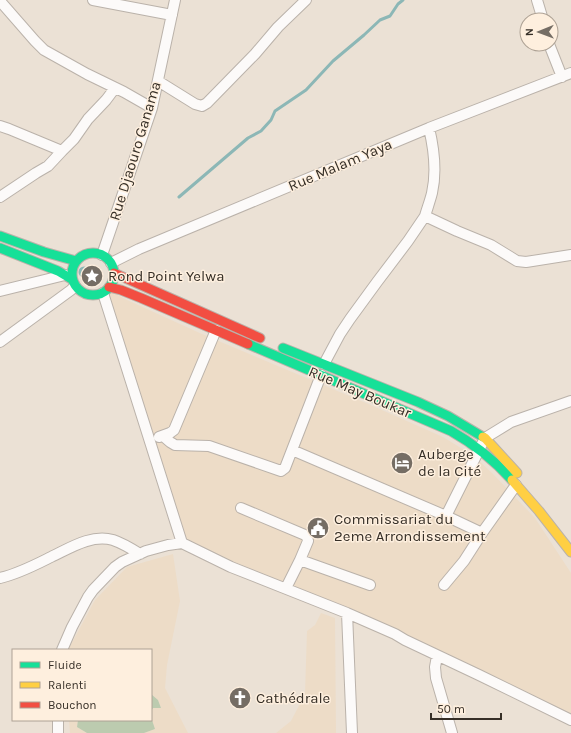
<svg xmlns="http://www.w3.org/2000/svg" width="571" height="733" font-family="Karla,sans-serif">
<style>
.built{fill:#eddcc7}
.forest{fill:#bccbaf}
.water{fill:#8cb7b6}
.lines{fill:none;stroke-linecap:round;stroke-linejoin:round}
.stream{stroke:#8cb7b6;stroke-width:3}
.street-casing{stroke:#bab2aa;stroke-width:12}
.fast-casing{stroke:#bab2aa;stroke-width:11}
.slow-casing{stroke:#bab2aa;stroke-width:11}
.jam-casing{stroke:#bab2aa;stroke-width:11}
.street{stroke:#fcfaf9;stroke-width:10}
.fast{stroke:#16e098;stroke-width:9}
.slow{stroke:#ffcf43;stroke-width:9}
.jam{stroke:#f24e42;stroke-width:9}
.labels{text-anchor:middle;stroke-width:3;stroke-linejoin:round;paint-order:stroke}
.street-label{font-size:15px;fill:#362f27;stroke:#feefde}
.poi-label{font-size:15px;fill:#362f27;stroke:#feefde;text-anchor:start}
</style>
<rect width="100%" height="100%" fill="#ebe1d5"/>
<path class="built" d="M112,292L127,300L202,334L366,403L443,437L474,456L492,473L535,518L571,573V721L440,661L345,618L231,571L181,544L104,297Z
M173,554L180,601L167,665L165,688L188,733H144L155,729L151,717V711L153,708H161L158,700L151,694V650H68L95,600L127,567Z
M321,613L335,618L336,733H276L291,721L305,694L307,631L315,625Z
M69,720H78L77,727L87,733H70Z"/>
<path class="forest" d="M151,694L158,700L161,708H153L151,711Z
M151,717L155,729L144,733H87L77,727L78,720H151Z"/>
<path class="water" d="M78.5 272a5.5 5.5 0 1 1 11 0a5.5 5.5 0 1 1-11 0Z"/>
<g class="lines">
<path class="stream" d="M179,197L248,138L261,131L271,120L275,111L306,90L333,61L364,35L380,20L390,16L398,4L403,0"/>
<g class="street-casing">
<path id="street" d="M93,0L172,15
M537,0L543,20
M0,1L35,41L44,50L87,74L124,92L152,108
M549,44L562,77
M158,81L195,104L202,106L207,103L255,54L278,27L306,0
M0,126L9,129L62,151L48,166L36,173L0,197
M429,128C434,149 437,171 432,193C430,201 427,209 425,216L457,231L491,245L517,261L526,262L571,255
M62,151L74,139L88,119L106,100L115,88
M102,255L152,108L175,0
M111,263L139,249L429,128L571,73
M0,291L65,275
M103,293L182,543
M0,342L71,290L75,286
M324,364L340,334L350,319L377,282L408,241L425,216
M163,436L170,442L175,445L209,446L281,471L285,468L321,375
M159,437L170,433L174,430L216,330
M292,450L446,516L482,533
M241,508L305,535L307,537L308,541L300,560
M446,516L485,438L511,422L571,401
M0,578C18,574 35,565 51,557C70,548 91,534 113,540C122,543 132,549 140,554
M444,585L464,561L482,533L516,485
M286,588L300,560L370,585
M347,613L352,733
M62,650L72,627L88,597L93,590L115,567L122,562L146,551L168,545L182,543L231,567L347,613L395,634L405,640L479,675L571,720
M437,656L435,667L436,678L452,733
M58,733V720"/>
</g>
<g class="fast-casing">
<path id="fast" d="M0,236L44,252L76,261
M0,248L58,271L73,280
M72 274a21 21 0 1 1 42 0a21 21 0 1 1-42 0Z
M248,344L451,431C474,444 494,460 512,480
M283,348L418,402L448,416L483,437"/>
</g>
<g class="slow-casing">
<path id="slow" d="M483,437L485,438L517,473
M512,480L539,511L571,552"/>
</g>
<g class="jam-casing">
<path id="jam" d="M114,273L260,338
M109,287L121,290L141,298L248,344"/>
</g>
<use href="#street" class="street"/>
<use href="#fast" class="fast"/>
<use href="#slow" class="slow"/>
<use href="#jam" class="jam"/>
</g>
<defs>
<g id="sight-disc" transform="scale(1.15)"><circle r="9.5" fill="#756d64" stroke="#feefde"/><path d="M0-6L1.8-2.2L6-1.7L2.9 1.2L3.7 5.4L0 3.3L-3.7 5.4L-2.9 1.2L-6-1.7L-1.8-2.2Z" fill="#fff"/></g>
<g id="hotel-disc" transform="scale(1.15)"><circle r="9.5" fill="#756d64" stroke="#feefde"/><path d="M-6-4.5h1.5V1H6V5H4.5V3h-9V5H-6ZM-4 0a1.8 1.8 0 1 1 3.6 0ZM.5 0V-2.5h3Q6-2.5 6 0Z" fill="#fff"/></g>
<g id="civic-disc" transform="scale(1.15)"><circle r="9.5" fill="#756d64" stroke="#feefde"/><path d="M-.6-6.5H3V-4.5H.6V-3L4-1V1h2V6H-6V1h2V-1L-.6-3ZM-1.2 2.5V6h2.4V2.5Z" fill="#fff"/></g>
<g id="church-disc" transform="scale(1.15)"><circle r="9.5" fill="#756d64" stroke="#feefde"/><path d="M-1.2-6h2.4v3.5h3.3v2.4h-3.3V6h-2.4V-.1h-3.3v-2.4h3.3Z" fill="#fff"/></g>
</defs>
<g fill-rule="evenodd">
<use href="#sight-disc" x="92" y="276"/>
<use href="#hotel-disc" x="402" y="463"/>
<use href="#civic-disc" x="318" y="528"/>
<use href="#church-disc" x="240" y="698"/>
</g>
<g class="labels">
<g class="street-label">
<text transform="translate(135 151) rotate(-73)" y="5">Rue Djaouro Ganama</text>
<text transform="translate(340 165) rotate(-23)" y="5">Rue Malam Yaya</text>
<text transform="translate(360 392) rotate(23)" y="5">Rue May Boukar</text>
</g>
<g class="poi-label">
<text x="108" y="281">Rond Point Yelwa</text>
<text x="418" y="459">Auberge<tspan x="418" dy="17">de la Cité</tspan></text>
<text x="334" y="524">Commissariat du<tspan x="334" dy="17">2eme Arrondissement</tspan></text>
<text x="256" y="703">Cathédrale</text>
</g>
</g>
<rect x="12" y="649" width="140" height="72" fill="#feefde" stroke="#aea295"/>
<rect x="20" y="662" width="20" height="6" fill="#16e098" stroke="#aea295"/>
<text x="48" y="669" font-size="12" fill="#362f27">Fluide</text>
<rect x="20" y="682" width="20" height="6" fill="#ffcf43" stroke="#aea295"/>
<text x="48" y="689" font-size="12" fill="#362f27">Ralenti</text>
<rect x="20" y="702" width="20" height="6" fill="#f24e42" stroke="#aea295"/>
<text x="48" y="709" font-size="12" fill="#362f27">Bouchon</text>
<g transform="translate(539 32) rotate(269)"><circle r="19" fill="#feefde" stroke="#aea295"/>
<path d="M0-3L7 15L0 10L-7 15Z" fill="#756d64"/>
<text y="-6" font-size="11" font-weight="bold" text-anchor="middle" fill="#362f27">N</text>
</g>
<path d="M431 713v6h70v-6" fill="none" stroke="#362f27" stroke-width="2"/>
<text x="437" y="713" font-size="12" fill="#362f27" stroke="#feefde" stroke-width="3" paint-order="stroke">50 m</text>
</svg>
